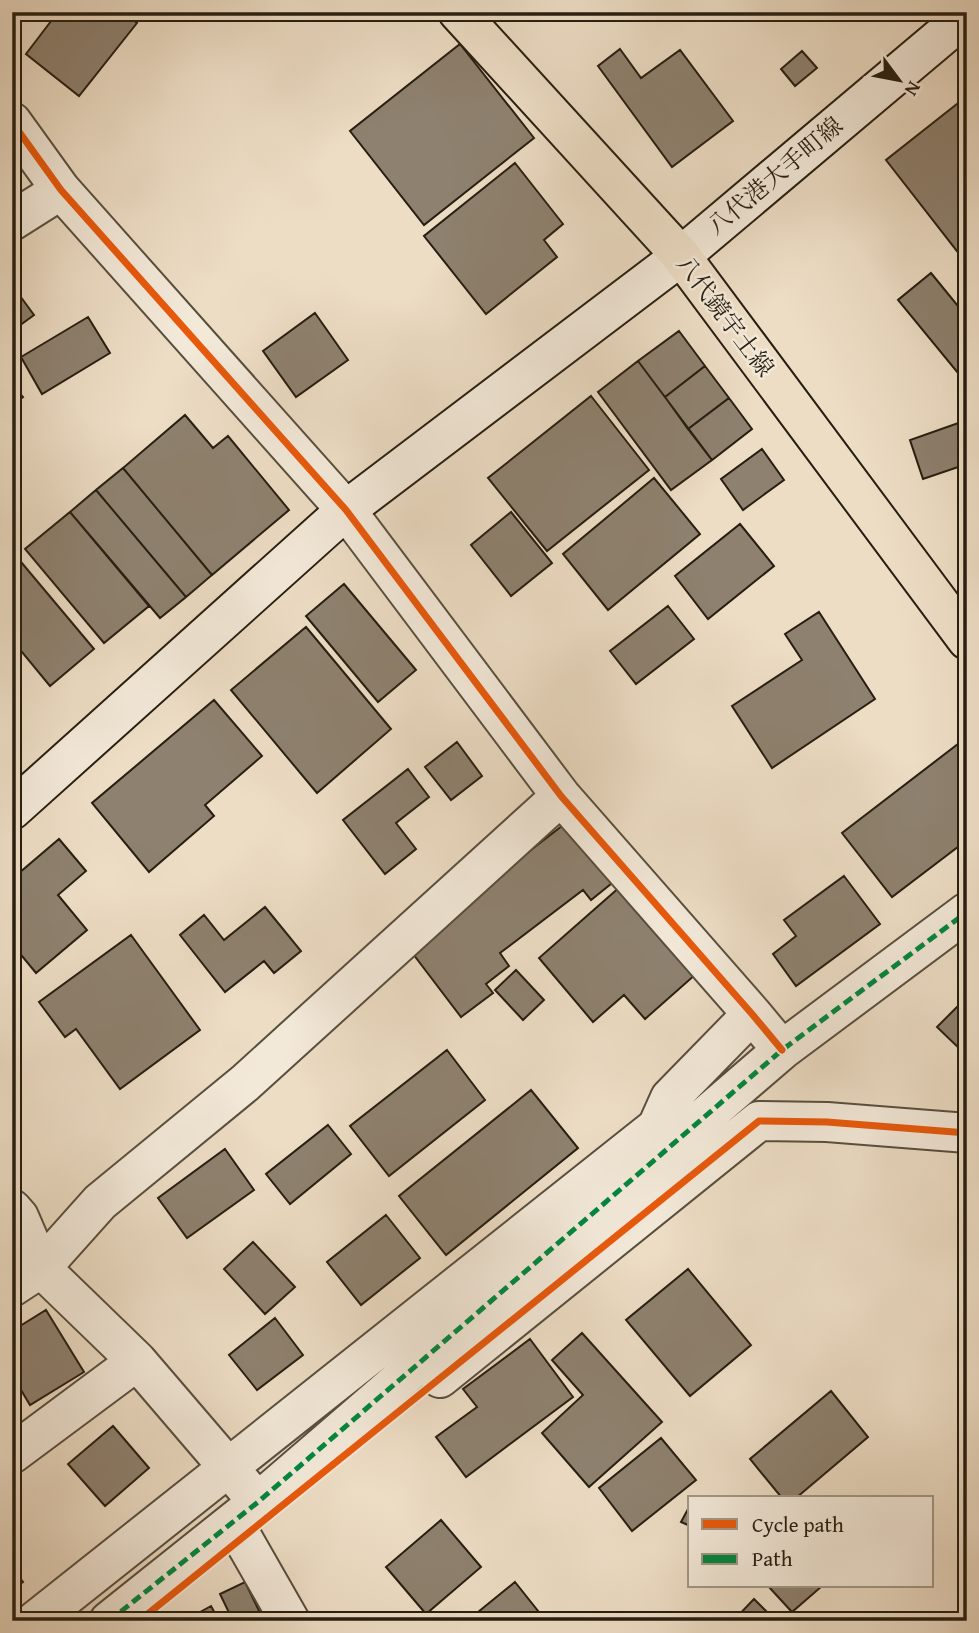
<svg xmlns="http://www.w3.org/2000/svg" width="979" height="1633" font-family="'Gentium Book Plus','Noto Serif JP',serif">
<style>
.building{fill:#8e816f;stroke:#271e11;stroke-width:2}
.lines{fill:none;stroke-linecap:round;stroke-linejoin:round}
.street-casing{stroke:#584e3e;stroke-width:42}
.secondary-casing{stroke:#271e11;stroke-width:42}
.primary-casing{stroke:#271e11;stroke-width:42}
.street{stroke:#f3e9d9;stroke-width:38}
.secondary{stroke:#f3e9d9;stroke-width:38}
.primary{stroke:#edddc5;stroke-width:38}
.quiet{stroke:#00873e;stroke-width:5;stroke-dasharray:10 5;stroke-linecap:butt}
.cycleway-casing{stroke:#f3e9d9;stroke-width:11}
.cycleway{stroke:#e8590c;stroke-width:7}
.labels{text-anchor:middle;stroke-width:5;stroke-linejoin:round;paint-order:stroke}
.street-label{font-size:24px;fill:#271e11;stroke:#f3e9d9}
</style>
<rect width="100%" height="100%" fill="#edddc5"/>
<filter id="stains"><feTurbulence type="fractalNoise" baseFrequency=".00286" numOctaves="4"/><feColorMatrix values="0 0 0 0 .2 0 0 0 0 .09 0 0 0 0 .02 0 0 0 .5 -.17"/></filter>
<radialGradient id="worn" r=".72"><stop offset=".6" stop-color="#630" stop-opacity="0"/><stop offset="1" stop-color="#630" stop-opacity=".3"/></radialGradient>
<path class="building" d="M58,12H124L137,23L79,96L26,54Z
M460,44L534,138L424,225L350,131Z
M620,49L641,78L680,50L733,121L672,167L598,66Z
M802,51L817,68L795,86L781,69Z
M967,96V264L886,160Z
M515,163L563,224L544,240L557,257L486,314L424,236Z
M931,273L967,317V384L898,300Z
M12,285L34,315L12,331Z
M315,313L348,360L296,397L263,351Z
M88,317L110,353L42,394L21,357Z
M679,331L705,366L665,397L638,361Z
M638,361L712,460L671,490L598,392Z
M705,366L729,398L688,429L665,397Z
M12,384L23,397L13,405H12Z
M591,396L649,470L547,551L488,478Z
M729,398L752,429L712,460L688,429Z
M185,415L213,448L228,436L289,510L212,575L123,468Z
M967,420V464L923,479L910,440Z
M762,449L784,480L743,510L721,479Z
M123,468L212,575L186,597L96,490Z
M654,478L700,534L608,610L563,554Z
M96,490L186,597L160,618L70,512Z
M70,512L149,606L104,643L25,549Z
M511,512L552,563L511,596L471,545Z
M740,524L774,566L708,619L675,576Z
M16,556L94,649L50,686L12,640V559Z
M344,584L416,670L378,702L306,616Z
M668,606L694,639L636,684L610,651Z
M819,612L875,699L772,768L732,706L802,660L785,634Z
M306,627L391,729L317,793L231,690Z
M214,700L262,756L205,805L214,816L149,872L92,803Z
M967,737V840L892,897L842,833Z
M457,742L482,776L451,800L425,767Z
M408,769L429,797L396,823L416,849L385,874L343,820Z
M571,819L617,879L591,900L583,890L500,953L509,966L486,984L493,993L461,1017L407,946Z
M59,839L86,871L58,895L87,930L36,973L12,944V879Z
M844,876L880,924L796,986L773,954L796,936L784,920Z
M621,886L696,974L645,1019L624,995L593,1022L539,958Z
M265,907L301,951L274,973L264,961L225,992L180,935L204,915L224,940Z
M131,935L200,1030L120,1089L76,1029L65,1037L39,1002Z
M516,970L544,1000L523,1020L495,990Z
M967,997V1056L937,1027Z
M447,1050L485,1100L389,1176L350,1126Z
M531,1090L578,1148L446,1255L399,1196Z
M328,1125L351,1154L290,1204L266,1174Z
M225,1149L254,1190L187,1238L158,1198Z
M386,1215L420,1258L361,1305L327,1262Z
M253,1242L295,1287L265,1314L224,1269Z
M688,1269L751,1345L690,1396L626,1320Z
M46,1310L84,1372L30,1405L12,1375V1331Z
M275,1318L303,1355L257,1390L229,1355Z
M582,1333L662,1422L589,1487L542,1433L583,1395L552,1360Z
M530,1339L573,1397L466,1477L436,1437L477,1407L463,1389Z
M831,1391L868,1437L796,1498H782L750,1459Z
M113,1426L149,1468L105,1506L68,1464Z
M661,1438L696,1480L632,1531L599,1488Z
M688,1509L690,1510V1526L681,1522Z
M441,1520L481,1567L426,1614L386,1567Z
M12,1567L23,1582L12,1590Z
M245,1582L264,1621H233L220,1594Z
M515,1582L546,1621H467Z
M768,1586H822L792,1612Z
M754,1599L776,1621H733Z
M211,1606L219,1621H184Z"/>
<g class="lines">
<g class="street-casing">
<path id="street" d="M12,122L61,190L346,510L561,796L752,1014L782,1050
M12,221L61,190
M12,1209L19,1217L41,1268L137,1361L245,1487
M12,1287L41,1268L100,1202L245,1083L561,796
M440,1378L759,1121L827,1122L967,1133
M12,1454L137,1361
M242,1537L290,1621
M35,1621L657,1127L670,1098L752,1014
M109,1621L258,1502L782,1050L967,912"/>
</g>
<g class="secondary-casing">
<path id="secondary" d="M12,810L346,510L681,256L967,15"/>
</g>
<g class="primary-casing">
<path id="primary" d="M458,12L681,256L967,640"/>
</g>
<use href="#street" class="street"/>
<use href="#secondary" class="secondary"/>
<use href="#primary" class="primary"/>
<path class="quiet" d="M109,1621L258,1502L782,1050L967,912"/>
<g class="cycleway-casing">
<path id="cycleway" d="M12,122L61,190L346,510L561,796L752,1014L782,1050
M139,1621L759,1121L827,1122L967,1133"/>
</g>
<use href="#cycleway" class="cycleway"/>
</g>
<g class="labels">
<g class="street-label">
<text transform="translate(775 176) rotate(-40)" y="8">八代港大手町線</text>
<text transform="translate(725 316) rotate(53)" y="8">八代鏡宇土線</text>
</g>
</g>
<rect width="979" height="1633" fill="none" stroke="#edddc5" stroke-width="42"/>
<rect x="14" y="14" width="951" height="1605" fill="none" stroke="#271e11" stroke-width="3.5"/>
<rect x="21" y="21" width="937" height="1591" fill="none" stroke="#271e11" stroke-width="2"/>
<rect x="688" y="1496" width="245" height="91" fill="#f3e9d9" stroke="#a19889" stroke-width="2"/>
<rect x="702" y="1519" width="35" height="10" fill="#e8590c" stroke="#a19889" stroke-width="2"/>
<text x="752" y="1532" font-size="21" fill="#271e11">Cycle path</text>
<rect x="702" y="1554" width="35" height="10" fill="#00873e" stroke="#a19889" stroke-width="2"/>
<text x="752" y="1566" font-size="21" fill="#271e11">Path</text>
<g transform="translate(899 80) rotate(122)" stroke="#f3e9d9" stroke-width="5" paint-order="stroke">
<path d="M0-5L12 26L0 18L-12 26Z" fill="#271e11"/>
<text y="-10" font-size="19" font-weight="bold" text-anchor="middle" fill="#271e11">N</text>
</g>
<rect width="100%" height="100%" filter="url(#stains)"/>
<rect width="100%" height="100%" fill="url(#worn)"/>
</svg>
